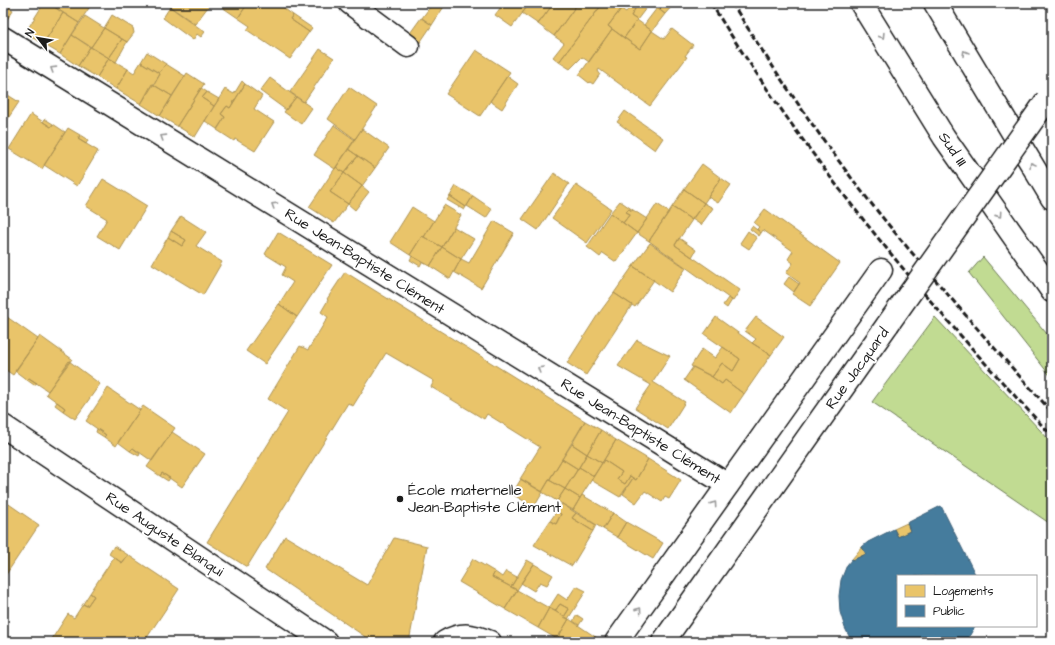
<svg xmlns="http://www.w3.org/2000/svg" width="1055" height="645" font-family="'Architects Daughter',sans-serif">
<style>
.green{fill:#c1db92;stroke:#6e7c57}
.homes{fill:#e9c46a;stroke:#ac9253}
.public{fill:#457b9d;stroke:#395e76}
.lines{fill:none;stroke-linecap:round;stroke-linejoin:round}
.minor-casing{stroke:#1c1c1c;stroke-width:25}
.highway-casing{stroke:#1c1c1c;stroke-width:25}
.minor{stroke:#fff;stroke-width:22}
.highway{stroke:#fff;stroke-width:22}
.rail{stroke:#1c1c1c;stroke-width:3;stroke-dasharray:6 3;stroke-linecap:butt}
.minor-bridge-casing{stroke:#1c1c1c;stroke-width:25;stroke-linecap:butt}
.minor-bridge{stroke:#fff;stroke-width:22}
.oneway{stroke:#999}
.poi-dot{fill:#1c1c1c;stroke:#fff;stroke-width:1.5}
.labels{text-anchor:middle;stroke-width:4;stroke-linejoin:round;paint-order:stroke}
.street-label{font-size:15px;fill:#1c1c1c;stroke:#fff}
.poi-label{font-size:15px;fill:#1c1c1c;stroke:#fff;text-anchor:start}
</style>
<rect width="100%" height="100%" fill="#fff"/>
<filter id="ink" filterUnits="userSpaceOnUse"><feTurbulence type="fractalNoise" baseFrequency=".025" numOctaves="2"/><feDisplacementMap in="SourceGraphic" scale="8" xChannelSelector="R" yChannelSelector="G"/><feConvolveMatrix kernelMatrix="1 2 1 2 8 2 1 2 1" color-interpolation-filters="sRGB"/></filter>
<g filter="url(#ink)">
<path class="green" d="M983,257L1052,340V378L969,273Z
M935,317L1052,443V525L872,402Z"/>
<path class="homes" d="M44,3H48L63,13L43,44L25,33Z
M59,3H82L89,8L79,23L56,8Z
M82,3H92L89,8Z
M165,3H211L195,24Z
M225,3H248L238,18L222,7Z
M248,3H277L293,15L290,19L309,32L290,59L247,30L250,26L238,18Z
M433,3H442L445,5L432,25L422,18Z
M504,3H530L512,27L495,15Z
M530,3H554L538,24L522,13Z
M554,3H578L554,36L538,24Z
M578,3H603L559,62L553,57L564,43L554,36Z
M603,3H614L621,9L608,26L612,29L589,62L582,57L570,69L559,62Z
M633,3H650L637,20L631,16L635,9L631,6Z
M661,3H673L674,4L665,14L657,8Z
M4,4L13,10L6,21L3,19Z
M631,6L635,9L631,16L637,20L624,38L608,26L621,9L626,12Z
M170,7L205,32L201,37L197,34L193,40L163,18Z
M657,8L665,14L652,31L644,25Z
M63,13L79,23L60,54L43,44Z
M112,15L133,28L134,33L127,42L104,28Z
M293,15L312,28L309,32L290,19Z
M85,16L104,28L91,47L72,35Z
M421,18L432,25L419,44L408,36Z
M637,20L652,31L640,49L624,38Z
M104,28L122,39L109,58L91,47Z
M612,29L640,49L652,31L664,39L672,29L693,45L685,56L687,57L650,106L599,69L598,71L600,74L593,84L590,82L589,83L579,75Z
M72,35L90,47L78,66L60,54Z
M122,39L127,42L116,62L109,58Z
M90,47L109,58L97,77L78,66Z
M320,49L334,58L304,102L290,92Z
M476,50L510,72L480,116L446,94Z
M147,52L166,64L159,73L141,62Z
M109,58L128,69L116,89L97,77Z
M141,62L160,74L141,104L116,89L128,69L134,73Z
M166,64L185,76L172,96L154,85L160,74L159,73Z
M187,73L204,84L177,126L160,116Z
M507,76L518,84L502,109L490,101Z
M270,78L296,97L286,110L260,91Z
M242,81L245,84L230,108L227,106L221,114L225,117L217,129L205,121L225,89L234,94Z
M152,84L172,96L160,116L141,104Z
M245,84L262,96L254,109L274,122L255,151L235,139L234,141L217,130L225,117L221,114L227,106L230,108Z
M349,87L377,106L355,139L328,119Z
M201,88L207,92L202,98L214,106L195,137L177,126Z
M3,92L19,102L3,126Z
M207,92L219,99L214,106L202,98Z
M296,97L312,108L301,124L284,112Z
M625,111L663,138L655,150L617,122Z
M31,114L51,127L53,124L65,132L42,169L9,149Z
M45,119L53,124L51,127L43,122Z
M334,125L355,140L335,169L314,155Z
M68,128L80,135L78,139L98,151L77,186L44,165Z
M362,129L389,148L375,168L348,149Z
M80,135L88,140L86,144L78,139Z
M348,149L358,156L344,173L336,167Z
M358,156L375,168L362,186L344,173Z
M702,164L721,178L704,203L684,189Z
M336,167L344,173L330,192L348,204L334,223L309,207Z
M344,173L362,186L348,204L330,192Z
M554,173L569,184L538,230L522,219Z
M721,178L731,185L718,203L708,197Z
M103,179L147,206L120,250L97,236L107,219L86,206Z
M576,185L611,209L587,243L552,218Z
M362,186L369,192L355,210L348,204Z
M456,186L473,196L466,207L450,196Z
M684,189L704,203L692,220L672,207Z
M450,196L466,207L464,210L447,200Z
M473,196L492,209L486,218L467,206Z
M620,201L633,210L632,211L629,209L626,212L630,214L623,223L610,213Z
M704,203L713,208L701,225L692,219Z
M657,204L669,212L649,241L637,233Z
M444,205L461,215L442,247L424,237Z
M412,207L434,221L424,237L422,236L410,255L390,242Z
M672,207L692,220L675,245L740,290L733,301L649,241Z
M629,209L632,211L633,210L647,219L637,233L623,223L630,214L626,212Z
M765,209L840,263L810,306L792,294L800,283L786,273L793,263L788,259L793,251L763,230L761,233L757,229L759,227L754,223Z
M610,213L637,233L616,262L603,253L600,257L587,247Z
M181,216L206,232L196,246L222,262L203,295L152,264L168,237L182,246L186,240L171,231Z
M494,221L514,233L481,288L454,272L461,259L469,263Z
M752,226L761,233L759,236L750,229Z
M454,227L474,239L461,259L442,247Z
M171,231L186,240L182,246L168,237Z
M748,231L757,238L749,249L740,243Z
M278,232L332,265L297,317L279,304L293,282L282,275L286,267L265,254Z
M422,236L442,247L430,266L410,255Z
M679,238L696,250L692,257L675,245Z
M650,243L686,268L670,292L633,266Z
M442,247L461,259L450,279L430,266Z
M412,256L422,262L420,266L410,260Z
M633,266L654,280L635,307L614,293Z
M345,272L585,421L542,492L520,479L540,447L487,414L484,419L431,387L434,381L386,353L353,406L348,403L247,567L207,542L288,412L268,399L300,346L308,350L328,317L321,312L328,300L327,299Z
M789,277L799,284L794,292L784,284Z
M614,293L632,305L586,375L567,363L597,316Z
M728,298L732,300L727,308L723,305Z
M279,304L297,317L265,364L246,351Z
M7,317L38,339L13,375L3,368V322Z
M716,317L752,343L771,355L744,394L725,380L722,384L712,377L722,363L733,371L740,359L704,334Z
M756,317L784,337L771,355L752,343L756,339L745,331Z
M40,336L72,359L48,391L29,378L27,380L15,371Z
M637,340L670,356L653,382L685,402L668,429L635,408L651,385L618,366Z
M723,347L740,359L733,371L722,363L712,377L691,366L702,349L715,358Z
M69,361L100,384L75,419L63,411L65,408L46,394Z
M693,367L711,376L722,384L725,380L744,394L731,413L684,380Z
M29,378L37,383L34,385L27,380Z
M108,388L140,410L116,446L104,437L106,435L86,421Z
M57,402L65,408L63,411L55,405Z
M143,406L175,428L152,461L133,448L130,451L118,442Z
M585,421L601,430L587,454L572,444Z
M97,429L106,435L104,437L96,432Z
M601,430L616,440L602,463L587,454Z
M172,432L205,454L182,487L162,473L160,476L147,467Z
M616,440L648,459L636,480L630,476L625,484L617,479L622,472L604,460Z
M572,444L587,454L578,469L562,459Z
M133,448L140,454L139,456L130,451Z
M587,454L602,463L594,476L579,467Z
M562,459L578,469L565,489L549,480Z
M648,459L681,480L669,499L665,497L662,502L645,491L636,503L623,494L633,478L636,480Z
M604,460L622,472L617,479L625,484L630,476L633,478L620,497L591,480Z
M579,467L594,476L580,498L565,489Z
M162,473L170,478L168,481L160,476Z
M521,479L543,492L534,507L512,494Z
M549,480L565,489L557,501L542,492Z
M565,489L580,498L573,510L557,501Z
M582,495L613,513L603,529L573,510Z
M3,500L39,525L3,579Z
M562,504L576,513L572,518L593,531L572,566L534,545L550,521L556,524L561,514L557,511Z
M557,511L561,514L556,524L550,521Z
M576,513L596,525L593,531L572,518Z
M613,513L626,522L617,537L603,529Z
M626,522L663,543L653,559L617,537Z
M907,523L910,531L898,537L894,529Z
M285,536L367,585L394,538L427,546L409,642H373L265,569Z
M114,546L128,555L122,563L109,554Z
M862,547L866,554L853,560L852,559Z
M128,555L179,589L144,642H50L68,614L74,618L83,604L87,606L94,596L90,593L114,557L122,563Z
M473,559L495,572L492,577L517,590L505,609L459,582Z
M527,560L534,564L517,590L511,587Z
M534,564L553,575L547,585L540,582L534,591L521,583Z
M506,571L517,577L511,587L492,577L495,572L502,577Z
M576,586L586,591L568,619L564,617L569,609L560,604L555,611L549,608L558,594L567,600Z
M517,590L549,608L538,628L505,609Z
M90,593L94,596L87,606L83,604Z
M560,604L569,609L564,617L555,611Z
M549,608L569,619L557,639L538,628Z
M577,615L583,619L579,625L573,621Z
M569,619L597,638L595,642H563L557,639Z"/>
<path class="public" d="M941,506L976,576H898V626H975L966,642L964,639L959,642H852L845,628L840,612L839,596L841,580L847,565L852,559L853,560L866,554L862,547L868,542L894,529L898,537L910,531L907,523Z"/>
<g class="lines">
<g class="minor-casing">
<path id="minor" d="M350,3L408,46
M3,38L728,485
M3,426L326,642
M445,642C462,632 473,635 490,642
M616,642L881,270
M663,642L888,324"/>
</g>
<g class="highway-casing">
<path id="highway" d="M861,3L944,137L1052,291
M935,3L1052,198"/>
</g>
<use href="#minor" class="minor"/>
<use href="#highway" class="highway"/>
<path class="rail" d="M711,3C731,36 752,67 774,99C857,220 952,329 1052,436
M732,3C770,64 810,123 853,180C878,213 905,245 932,276C971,322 1011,367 1052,412"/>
<g class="minor-bridge-casing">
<path id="minor-bridge" d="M888,324L1047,100"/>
</g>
<use href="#minor-bridge" class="minor-bridge"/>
</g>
<defs><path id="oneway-chevron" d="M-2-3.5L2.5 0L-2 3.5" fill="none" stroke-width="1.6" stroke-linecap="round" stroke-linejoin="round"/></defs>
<g class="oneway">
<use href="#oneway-chevron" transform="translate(882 36) rotate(58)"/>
<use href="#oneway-chevron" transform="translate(965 53) rotate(-121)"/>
<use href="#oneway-chevron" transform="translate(53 69) rotate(-148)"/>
<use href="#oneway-chevron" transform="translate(163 137) rotate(-148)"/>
<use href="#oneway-chevron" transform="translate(1032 165) rotate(-121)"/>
<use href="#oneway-chevron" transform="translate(274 205) rotate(-148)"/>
<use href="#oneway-chevron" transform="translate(999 215) rotate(55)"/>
<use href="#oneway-chevron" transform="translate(540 369) rotate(-148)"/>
<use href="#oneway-chevron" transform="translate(714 504) rotate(-55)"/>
<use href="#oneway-chevron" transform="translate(639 610) rotate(-55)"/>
</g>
</g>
<circle class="poi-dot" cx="400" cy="499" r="4"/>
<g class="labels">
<g class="street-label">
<text transform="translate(953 149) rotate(56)" y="5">Sud III</text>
<text transform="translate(365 261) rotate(32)" y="5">Rue Jean-Baptiste Clément</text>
<text transform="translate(857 368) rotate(-54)" y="5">Rue Jacquard</text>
<text transform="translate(641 431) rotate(32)" y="5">Rue Jean-Baptiste Clément</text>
<text transform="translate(165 534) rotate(34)" y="5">Rue Auguste Blanqui</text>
</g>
<g class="poi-label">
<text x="408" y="495">École maternelle<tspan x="408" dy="17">Jean-Baptiste Clément</tspan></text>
</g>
</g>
<rect width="1055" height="645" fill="none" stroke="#fff" stroke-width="16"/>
<rect x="8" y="8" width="1039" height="629" fill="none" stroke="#1c1c1c" stroke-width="1.5" filter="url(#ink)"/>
<rect x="897" y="575" width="140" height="52" fill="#ffffff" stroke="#a4a4a4"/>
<rect x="905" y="585" width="20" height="12" fill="#e9c46a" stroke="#a4a4a4"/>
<text x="933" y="595" font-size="12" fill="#1c1c1c">Logements</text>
<rect x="905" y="605" width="20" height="12" fill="#457b9d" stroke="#a4a4a4"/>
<text x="933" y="615" font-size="12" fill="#1c1c1c">Public</text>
<g transform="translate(38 38) rotate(301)" stroke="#ffffff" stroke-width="3" paint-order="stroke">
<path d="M0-3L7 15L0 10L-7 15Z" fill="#1c1c1c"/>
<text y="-6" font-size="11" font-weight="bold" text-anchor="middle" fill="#1c1c1c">N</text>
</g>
</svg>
